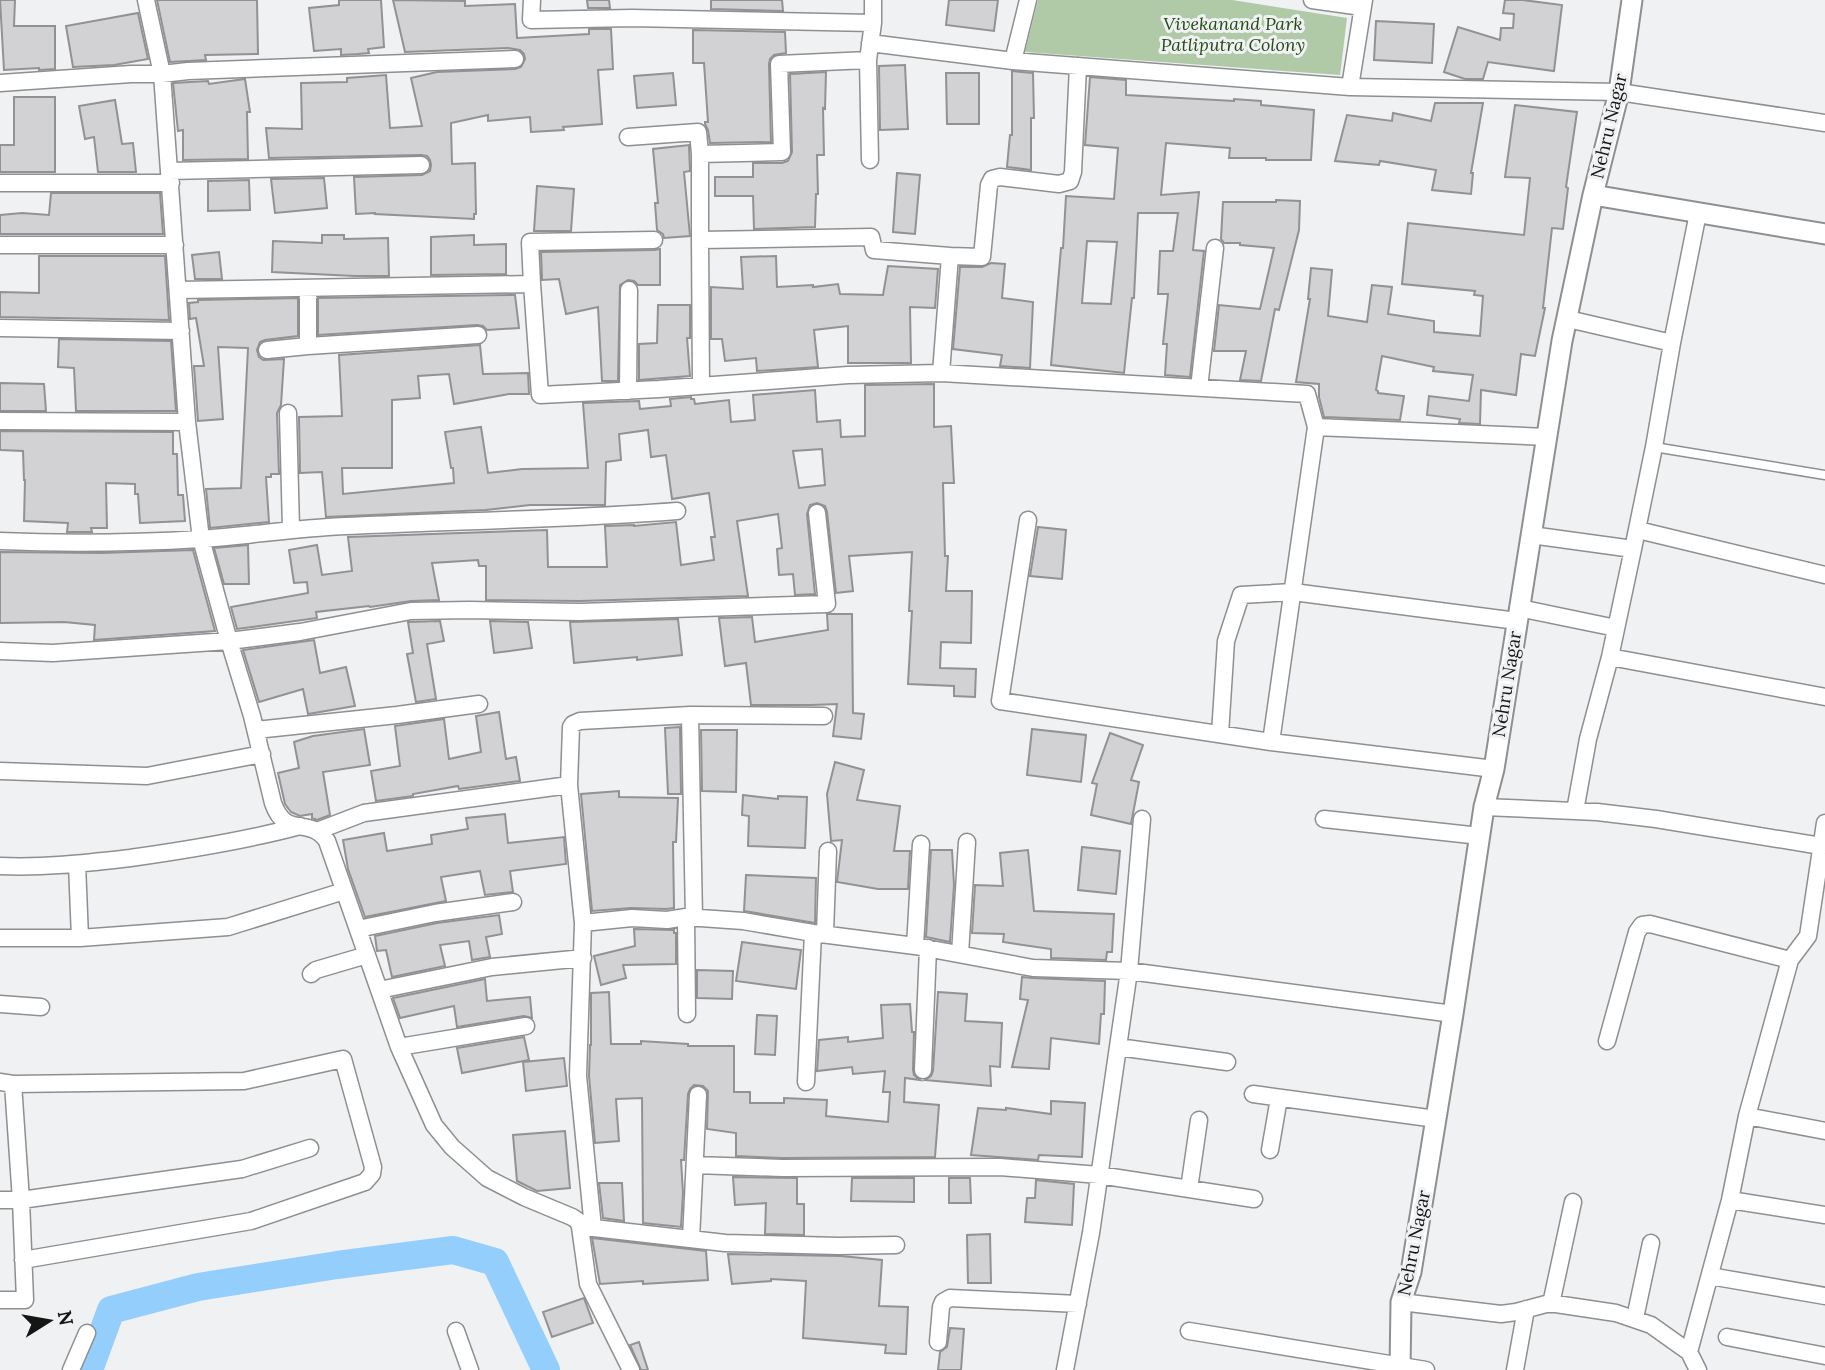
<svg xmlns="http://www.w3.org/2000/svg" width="1825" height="1370" font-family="Lora,serif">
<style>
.green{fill:#b0c9a7}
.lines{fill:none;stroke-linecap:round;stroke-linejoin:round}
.river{stroke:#94cefd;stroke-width:28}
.building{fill:#d2d1d3;stroke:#929193;stroke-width:2;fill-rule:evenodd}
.service-casing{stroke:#8d8f90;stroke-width:11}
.minor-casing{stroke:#8d8f90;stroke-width:19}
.tertiary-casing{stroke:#8d8f90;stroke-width:23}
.service{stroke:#fff;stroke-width:8}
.minor{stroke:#fff;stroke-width:16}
.tertiary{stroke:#fff;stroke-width:19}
.labels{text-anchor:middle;stroke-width:6;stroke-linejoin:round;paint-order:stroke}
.park-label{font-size:18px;font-style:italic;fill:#244b13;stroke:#eff1f3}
.street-label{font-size:18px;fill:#141515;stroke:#eff1f3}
</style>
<rect width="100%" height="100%" fill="#eff1f3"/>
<path class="green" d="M1038,0H1232L1347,18L1340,75L1025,52Z"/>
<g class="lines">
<path class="river" d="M89,1370L111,1310L198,1287L337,1265L453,1250L495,1262L546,1370"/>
</g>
<path class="building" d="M0,0H15L14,26H55V69L39,70V68L4,70Z
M157,0H257L258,54L205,55L206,60L170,62Z
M339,0H381L384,47L368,49L369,53L358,54L341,55V49L314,51L309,8L339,5Z
M393,0L465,1V6L515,4L517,38L589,34V29H611L613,69L598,70L602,124L563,127L564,130L531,132L530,117L488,121V115L451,123L452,164L475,163L476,214H474V219L375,214V213L356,214L354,177L422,175L430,171L431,165L430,160L427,156L421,155L269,158L266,128L302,129L301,83L347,82V78L386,75L390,128L422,126L411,78L437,72L515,69L521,67L525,59L524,54L520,50L508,48L405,52Z
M587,0H609L610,8H588Z
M711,0H782L783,11L711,9Z
M949,0H998L994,31L946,25Z
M1505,0H1523L1562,5L1554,71L1488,62L1483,79H1465L1444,72L1458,27L1500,40L1501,28H1513L1514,14L1503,13Z
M138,13L148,59L114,65L73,67L66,26Z
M1376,21L1434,24L1432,63L1374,60Z
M693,30L785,32L786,53L774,55L770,59L769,64L771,142L710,143L708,130L705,124V122H708L704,63H693Z
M905,65L908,129L880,130L879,66Z
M1012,71L1033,73L1034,118H1031V170L1007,167L1010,135H1012Z
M826,72L825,109L823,108L824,155H817L818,194H816L815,227L754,229L753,196H715V177H753V163H782L788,161L792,152L790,74Z
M673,73L676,105L637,108L634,76Z
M946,73H979V124H947Z
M1090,77L1126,80V95L1234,101V99L1261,101V105L1314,110L1311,160H1266V158H1229L1230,148L1166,143L1161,195L1199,192L1193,250L1204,251L1190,377L1165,375L1167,344H1163L1168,294H1158L1160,251H1173L1178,213H1138L1134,298H1132L1124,373L1051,365L1061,248H1063L1066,196L1114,199L1118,148L1085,145ZM1087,241L1117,242L1111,304L1082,303Z
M245,79L250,112H247L248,159L183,160V130L178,131L173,83L208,81L209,84Z
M14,97H55V172H0V145H14Z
M115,100L122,144L133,143L136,172H98L94,137L85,139L79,106Z
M1435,103H1483L1471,173H1473L1471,194L1432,190L1436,170L1380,161L1379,165L1335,161L1347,115L1392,121L1393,113L1431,121Z
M1515,105L1577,112L1566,187L1568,188L1563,229L1552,228L1543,308H1545L1535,356L1521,354L1516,395L1481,390L1480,424L1459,423L1460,419L1427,415L1429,396L1469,401L1473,375L1433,371L1434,367L1382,356L1376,390L1378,391V393L1404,396L1400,420L1324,417L1319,397V384L1296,382L1310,299H1308L1311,268L1332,270L1328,316L1367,322L1372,285L1392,287L1388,314L1434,321V332L1480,336L1483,296L1474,295L1475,291L1402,284L1408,223L1524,235L1530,178L1505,177Z
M689,145L690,171L684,172L690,236L664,238L663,234L657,230L655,203H658L653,149Z
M897,173L920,175L915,234L893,232Z
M324,178L327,208L275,213L271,179Z
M249,180L250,210L208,211V181Z
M537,186L574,189L571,231H534Z
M51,193H160L163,234H0V215L22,213L49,215Z
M1276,200L1300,201L1299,230L1279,310L1275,309L1261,381L1240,380L1246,351H1214L1219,305L1260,309L1274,248L1240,245V243H1224L1221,239L1223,202H1276Z
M322,235H344V239L388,238L389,276H355L272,272L273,241L322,243Z
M474,235V245L506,244V274L431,275V237Z
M660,249V285H638L634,281L628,280L620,285L618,381H602L598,307L566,314L559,279L542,280L541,252L654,250Z
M219,252L222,279H195L192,255Z
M39,256H165L169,320L0,317V292L39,293Z
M776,256L777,287L813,285V287L838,284L840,294L883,295L888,266L938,269L935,308L910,307L911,363H848V326L814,330L818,367L757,371L756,358L725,361L722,339H711V287L743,289L741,257Z
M991,263L1005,264L1002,298L1033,302L1030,368L1000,366L1002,355L953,349L960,267H982Z
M515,295L519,328L487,330L483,326L477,325L318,335V298Z
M298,298V336L265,340L260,342L257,350L259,357L263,360L284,359L281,405L277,413L279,474H271V477H266L269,522L210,528L206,489L241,488L248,348L218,347L223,419L198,421L194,366H204L196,318L190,319L189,303L198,302V300Z
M658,305H690V338H687L690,376L639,380V344L657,343Z
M59,339L171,341L176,411H76L74,368L58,367Z
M480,345L483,374L528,373L529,394H509L454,404L449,374L418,376L420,398L392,400V468H342L343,494L454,483L453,468H451L445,432L481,427L488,473L522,469L588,468L583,403L639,401L640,409L671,406L670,399L691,397V399H694L695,404L729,400L731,422L755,420L753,395L815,390L817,422L840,420L841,437L865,436V385L934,384V427L951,426L954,483H943L945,556H948L946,591H972L971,643L941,642L940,668L976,669L975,697L954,696V686L908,684L912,611H909L912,552L849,556L853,591L836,593L827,512L825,506L817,503L810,505L807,514L815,594L795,595L793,574L779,575L777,549L782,548L778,514L737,521L748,596L580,601L486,600V566H479L478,560L432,563L439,600L411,601L370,607L369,606L316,612L317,618L237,629L231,607L308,593L307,582L294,583L289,550L317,545L322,575L352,571L348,537L547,530L548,567H607L605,526L634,525V526L676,522L681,565L714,560L711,537H715L709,493L672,499L666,455L651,457L648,430L619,434L621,460L606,462L605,505H530L486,510L326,517L322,472L300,473L299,417L342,416L339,355ZM822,449L825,485L799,488L793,451Z
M0,383L44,384L46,411H0Z
M0,431L173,432V454H177L178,495H183L185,521L140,523L138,494H135V484L106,483L107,528H91L92,532H67L68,523L24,521L25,480H24L23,451L0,450Z
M1038,527L1066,530L1062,579L1030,576Z
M248,545L249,584H224L214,548Z
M193,550L215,631L94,640L95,625L64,622L0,623V552L101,553Z
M827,614H852L853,713L864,714L861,739L833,736L837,704L811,705H751L746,663L725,666L719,618L752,617L755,642L828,630Z
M678,619L682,655L637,660V657L574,663L570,622Z
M440,621L444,641L427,644L436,699L416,702L407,654L413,653L408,622Z
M490,621L528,622L532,648L494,653Z
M314,640L320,673L346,667L355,706L308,714L303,689L259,702L243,650Z
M499,712L506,759L516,757L520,781L459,789L458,786L413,794V796L376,801L371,771L400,766L395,726L444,719L449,759L481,752L476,716Z
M680,727L681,794H668L665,728Z
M364,729L370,765L323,772L330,815L317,820L312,818V814L300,816L291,812L285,804L278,773L299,768L294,742L313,736Z
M1032,729L1086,735L1081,782L1027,775Z
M701,730H737L736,792L702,791Z
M1110,733L1143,745L1131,780L1139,782L1131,824L1091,815L1097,784L1092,783Z
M835,762L864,770L857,800L900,806L894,851H910L908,889H878L837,882L842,840L831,841L827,794Z
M619,791V797L678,798L676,842H673L674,908L666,909L631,908L592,911L581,794Z
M743,795L778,799V796L807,797L805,848L748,846L749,816L742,815Z
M505,814L508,843L564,837L566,864L510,871L513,892L485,895L480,871L441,877L446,901L365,917L348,869L343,840L384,833L387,851L432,844L431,835L468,829L466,818Z
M1082,847L1120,851L1116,894L1078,890Z
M931,850H952L954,885L950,942L926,937Z
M1028,850L1034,911L1114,914L1112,952H1107L1106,960L1051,958V949L1003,942L1004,934L972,933L975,885L1003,886L1000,853Z
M746,875L816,878L815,923L744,911Z
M499,915L502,934L486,937L490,957L472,960L469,941L440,945L445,966L392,977L386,950L377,951L375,936L437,923Z
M634,929L674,930V933H676V964L623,965L626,978L601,985L594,956L635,946Z
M742,942L801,950L796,989L736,981Z
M697,970L733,971L732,999L697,998Z
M1022,977L1033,978L1105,981L1104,1014H1101L1099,1044L1051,1038L1049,1069L1012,1067L1028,1000L1020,999Z
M485,979L487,1001L530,997L532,1018L524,1016L457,1027L454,1006L400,1018L393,998Z
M609,992L611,1044H641V1041L688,1044V1046H734V1092H750V1103H784V1098L827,1100L826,1116L888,1122L890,1092H883L885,1071L853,1074L852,1067L817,1071L819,1040L848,1037V1042L883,1038L881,1005L910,1004L912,1032H914L913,1070L914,1075L920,1080L905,1078L904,1102L939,1105L935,1157L782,1158L736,1156V1133L707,1129L708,1091L703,1086L694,1085L690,1089L688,1094L684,1160H681L683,1193L681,1227L643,1223L642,1098L616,1099L619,1141L595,1143L589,1076L590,1045H591V993Z
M938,992L967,994L965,1021L1002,1023L1000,1067L990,1066L991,1086L925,1080L931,1076L933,1071Z
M757,1015L777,1016L775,1055L755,1054Z
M524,1037L529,1060L462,1073L457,1048Z
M564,1058L567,1086L526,1091L523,1062Z
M1051,1101L1085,1103L1082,1157L1039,1155L1038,1160L971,1155L978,1108L1006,1110V1108L1051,1114Z
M565,1131L570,1188L537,1191L517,1181L513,1135Z
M733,1177L797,1178V1204H804V1235L765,1234L766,1203L735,1205Z
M852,1178H914V1202L851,1201Z
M949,1178H970L971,1203H949Z
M1036,1180L1074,1184L1072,1225L1025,1222L1027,1198H1035Z
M599,1183H622L624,1221L603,1218Z
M990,1234L991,1283H968L967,1235Z
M592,1238L706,1251L708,1280L643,1284V1281L600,1284Z
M728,1254L841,1256L882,1260L879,1306L908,1307L906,1354L885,1353L886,1345L803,1338L806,1281L771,1279V1281L732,1284Z
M584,1298L593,1323L552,1337L543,1312Z
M950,1328L964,1329L961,1370H938L940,1352L947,1347Z
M639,1342L648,1370H641L630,1345Z"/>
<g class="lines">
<g class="service-casing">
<path id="service" d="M1654,447L1825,475"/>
</g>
<g class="minor-casing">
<path id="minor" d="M146,0L162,74L187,422L201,539L229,641L252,716L273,803C286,840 309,815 327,841L399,1047L434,1125L452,1147L487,1178L524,1197L572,1217L578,1221L580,1227L588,1284L631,1370
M532,0L531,20L632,18L873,23
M1312,0L1362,7
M870,43L1013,61L1350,87L1619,92L1825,123
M1013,61L1028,0
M0,83L131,74H162L188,71L515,59
M1350,87L1364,0
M628,137L698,132L700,154
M870,160L868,60L873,23V0
M169,171L421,165
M0,183H171
M700,240V154L782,152L779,64L868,60
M0,245H175
M950,256L982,257L989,185L992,179L1000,177L1059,184L1070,181L1073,172L1078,66
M532,284L530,242L654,240
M178,290L532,284L540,395L659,389L848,375L941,373L950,256L874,250L871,237L700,240L701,386
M1568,319L1672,343L1698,213
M0,328L181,331
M308,346L478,335
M267,350L308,346V288
M941,373L1307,394L1316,427
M1199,388L1215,248
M628,391L629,290
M288,413L291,529
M0,421L187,422
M1028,520L1000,701L1271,742L1494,769
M1638,530L1825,575
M1531,535L1633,549L1654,447L1672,343
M0,541C67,544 134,543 201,539C243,536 285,530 328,527C444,521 560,520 677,511
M1519,608L1616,628
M0,651L53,653L229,641L300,632L411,611L469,610L580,612L827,604L817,513
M1610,657L1825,697
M690,715L694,917
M256,730L397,715L479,704
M1220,734L1226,641L1241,595L1293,592L1517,621
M1271,742L1316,427L1547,437
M0,771L147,776L262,754
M569,785L571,727L573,724L580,721L690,715L824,716
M1484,807L1597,812L1656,819L1821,846
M1575,811L1588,739L1610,657L1633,549
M1324,819L1480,836
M317,831L364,813L569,785L583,923L578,1076L593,1228
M77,864L80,938
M0,866C44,868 86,863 130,858C187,850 244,841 300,826
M686,917L687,1014
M583,923L632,918L667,920L686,917L743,921L813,933L915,946L1033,968L1129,971L1453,1014
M358,929L435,913L513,902
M825,933L828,851
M0,938H80L228,927L344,891
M915,946L921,844
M960,954L967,842
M311,974L316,970L367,955
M379,990L492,967L583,958
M0,1004L41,1007
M1607,1041L1637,932L1642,925L1650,924L1790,960
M399,1047L526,1026
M1118,1047L1227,1062
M923,1070L928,948
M0,1082L13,1084L21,1200L242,1169L310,1148
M806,1082L813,933
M13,1084L244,1081L343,1059L373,1167L372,1174L365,1182L251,1221L23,1260
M1253,1094L1436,1119
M1747,1116L1825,1131
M1270,1150L1279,1098
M695,1165L782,1168L1000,1167L1099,1175L1254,1199
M1189,1189L1199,1120
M0,1200H21L25,1300H0
M1730,1200L1825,1215
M585,1227L725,1243L839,1246L896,1245
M691,1239L698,1095
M1710,1276L1825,1296
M1401,1302L1501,1314L1516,1312L1546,1304H1556L1616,1313L1651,1325L1689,1352L1730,1200L1747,1116L1790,960L1808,936L1825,823
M1551,1304L1573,1202
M1635,1318L1651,1243
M456,1331L470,1370
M1189,1331L1426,1370
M1727,1337L1825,1356
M938,1342L941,1307L943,1302L950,1298L1078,1304
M1689,1352L1698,1370
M71,1370L87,1333
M1065,1370L1091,1233L1129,971L1142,819
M1515,1370L1526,1309"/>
</g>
<g class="tertiary-casing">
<path id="tertiary" d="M1593,195L1825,234
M1400,1370L1401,1302L1411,1272L1453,1014L1484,807L1494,769L1562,341L1593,195L1619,92L1632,0"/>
</g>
<use href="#service" class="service"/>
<use href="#minor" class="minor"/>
<use href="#tertiary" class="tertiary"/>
</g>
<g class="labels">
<g class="park-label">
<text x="1233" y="30">Vivekanand Park<tspan x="1233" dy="21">Patliputra Colony</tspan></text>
</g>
<g class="street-label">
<text transform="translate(1609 126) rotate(-77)" y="6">Nehru Nagar</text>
<text transform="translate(1507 684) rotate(-81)" y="6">Nehru Nagar</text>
<text transform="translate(1414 1243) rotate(-79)" y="6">Nehru Nagar</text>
</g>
</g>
<g transform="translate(49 1321) rotate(79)" stroke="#eff1f3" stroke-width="5" paint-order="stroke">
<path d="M0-5L12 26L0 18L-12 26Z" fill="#141515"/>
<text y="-10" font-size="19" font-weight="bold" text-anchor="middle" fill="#141515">N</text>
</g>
</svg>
